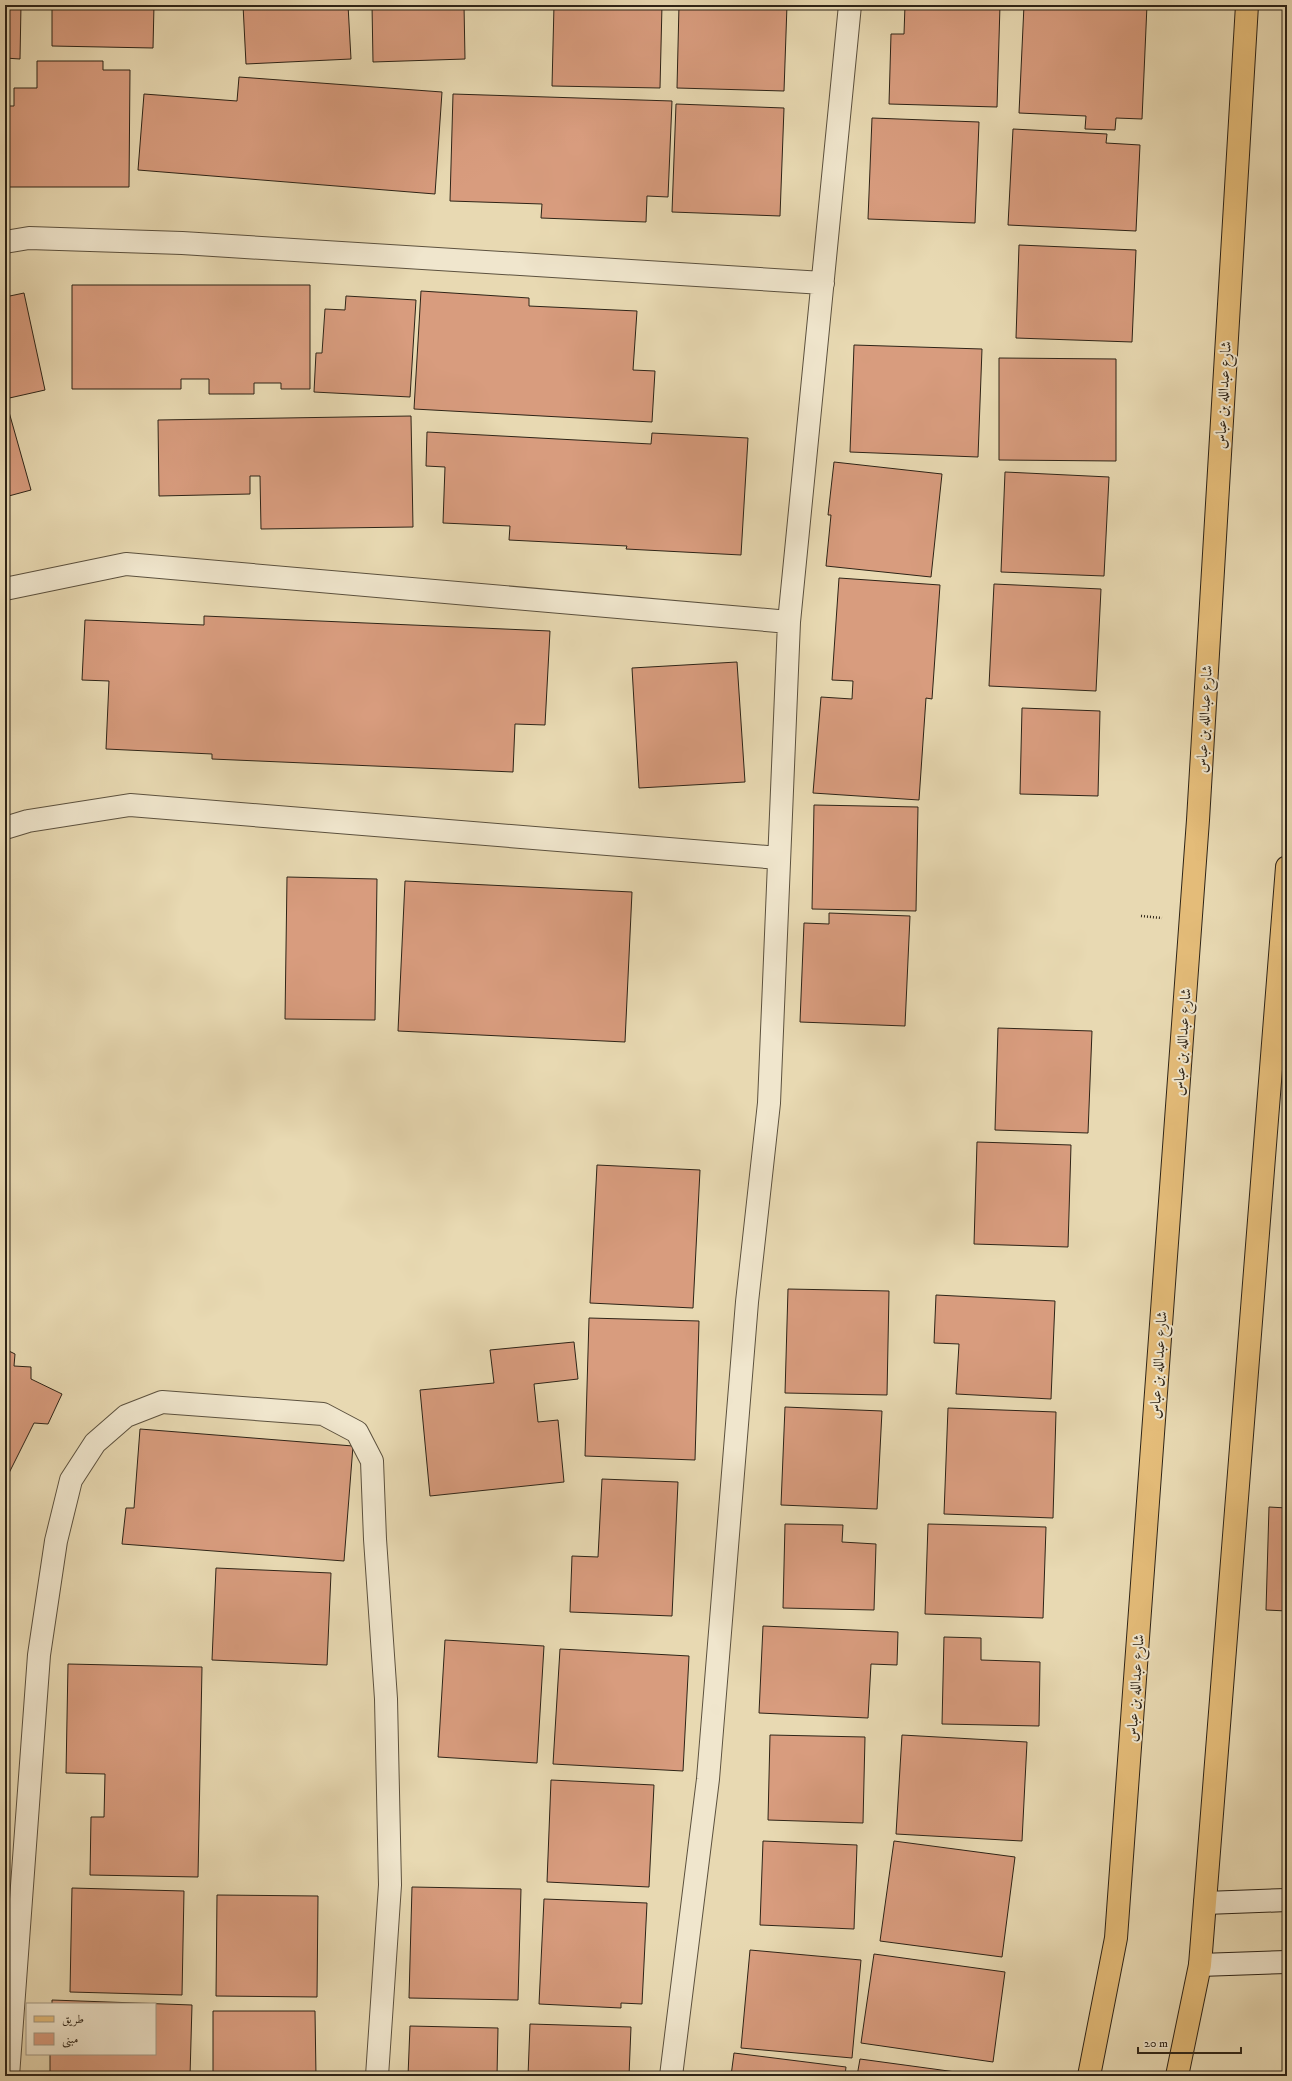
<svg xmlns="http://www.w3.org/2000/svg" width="1292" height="2081" font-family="'IM FELL DW Pica',Amiri,serif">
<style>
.building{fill:#d89c7e;stroke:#2e2417}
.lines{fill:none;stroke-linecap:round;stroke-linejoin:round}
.street-casing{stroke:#5c513e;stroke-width:24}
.secondary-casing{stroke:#2e2417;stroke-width:24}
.primary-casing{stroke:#2e2417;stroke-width:24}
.path{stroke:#2e2417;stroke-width:2.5;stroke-dasharray:1 2;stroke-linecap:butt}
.street{stroke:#f0e6cd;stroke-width:22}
.secondary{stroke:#f0e6cd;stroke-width:22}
.primary{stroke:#e4bc79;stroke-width:22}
.labels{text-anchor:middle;stroke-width:4;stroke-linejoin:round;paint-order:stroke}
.street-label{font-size:15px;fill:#2e2417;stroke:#f0e6cd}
</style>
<rect width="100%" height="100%" fill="#e8d9b2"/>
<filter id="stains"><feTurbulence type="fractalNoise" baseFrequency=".005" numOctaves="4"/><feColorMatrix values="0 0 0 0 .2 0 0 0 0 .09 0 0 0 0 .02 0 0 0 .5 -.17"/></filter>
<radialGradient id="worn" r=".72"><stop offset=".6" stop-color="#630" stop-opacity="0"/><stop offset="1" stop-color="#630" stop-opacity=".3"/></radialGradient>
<path class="building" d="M5,5H21L20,59L5,58Z
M52,5H154L153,48L52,46Z
M243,5H348L351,59L246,64Z
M372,5H464L465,59L373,62Z
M554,5H662L660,88L552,86Z
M679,5H787L784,91L677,88Z
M905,5H1000L997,107L889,104L891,34H904Z
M1024,5H1147L1142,119L1116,118L1115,130L1085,129L1086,116L1019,113Z
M37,61H103V70H130L129,187H5V78V106H14V88H37Z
M239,77L442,92L435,194L138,170L144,94L237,101Z
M453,94L672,101L668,197L647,196L646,222L541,218L542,204L450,201Z
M676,104L784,108L780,216L672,212Z
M872,118L979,122L975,223L868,219Z
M1013,129L1107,134L1106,143L1140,145L1136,231L1008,225Z
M1019,245L1136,250L1132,342L1016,338Z
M72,285H310V389H281V383H254V394H209V379H181V389H72Z
M421,291L529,298V306L637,311L633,370L655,371L652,422L414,409Z
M24,293L45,390L5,399V297Z
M346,296L416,300L410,397L314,392L316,353H322L325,309L345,310Z
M854,345L982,349L978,457L850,452Z
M999,358L1116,359V461L999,460Z
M9,412L31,490L5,497V413Z
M411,416L413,527L261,529L260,476H250V494L159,496L158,420Z
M427,432L651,444L652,433L748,438L741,555L626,549L627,546L509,540L510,526L443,523L445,467L426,466Z
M834,462L942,474L931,577L826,566L831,515H828Z
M1005,472L1109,477L1104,576L1001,572Z
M839,578L940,585L932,699L926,698L919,800L813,793L821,697L852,699L853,681L832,680Z
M994,584L1101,589L1096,691L989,686Z
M204,616L550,631L545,725L515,724L513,772L212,759V754L106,749L109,681L82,680L85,620L204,625Z
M737,662L745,782L639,788L632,668Z
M1022,708L1100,711L1098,796L1020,794Z
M814,805L918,807L916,911L812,909Z
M287,877L377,879L375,1020L285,1019Z
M405,881L632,892L625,1042L398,1031Z
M829,913L910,916L905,1026L800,1022L804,923L829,924Z
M998,1028L1092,1031L1088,1133L995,1130Z
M977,1142L1071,1145L1068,1247L974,1244Z
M597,1165L700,1170L693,1308L590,1303Z
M788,1289L889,1291L887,1395L785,1393Z
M936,1295L1055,1301L1051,1399L956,1394L959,1344L934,1343Z
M589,1318L699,1321L695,1460L585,1456Z
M574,1342L578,1379L534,1384L538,1422L558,1420L564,1482L430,1496L420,1390L494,1383L490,1350Z
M5,1349L15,1354L14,1366L31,1367V1379L62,1394L48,1424L34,1423L5,1481Z
M785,1407L882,1411L877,1509L781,1505Z
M948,1408L1056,1412L1053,1518L944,1514Z
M140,1429L353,1446L344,1561L122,1544L126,1508H134Z
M602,1479L678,1482L672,1616L570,1612L572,1556L598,1557Z
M1269,1507L1287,1508V1611L1266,1610Z
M785,1524L843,1525L842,1542L876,1544L874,1610L783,1608Z
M928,1524L1046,1527L1043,1618L925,1614Z
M216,1568L331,1573L327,1665L212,1660Z
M763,1626L898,1632L897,1665L871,1664L868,1718L759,1713Z
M944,1637L981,1638V1660L1040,1662L1039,1726L942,1724Z
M445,1640L544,1646L537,1763L438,1757Z
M560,1649L689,1656L683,1771L553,1764Z
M68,1664L202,1667L198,1877L90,1875L91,1817H104L105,1774L66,1773Z
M770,1735L865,1737L863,1823L768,1820Z
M902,1735L1027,1742L1022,1841L896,1834Z
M551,1780L654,1785L649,1887L547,1882Z
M763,1841L857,1845L854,1929L760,1925Z
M894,1841L1015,1857L1002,1957L880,1941Z
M412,1887L521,1889L518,2000L409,1998Z
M72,1888L184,1891L182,1995L70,1992Z
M217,1895L318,1896L317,1997L216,1996Z
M544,1899L647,1903L642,2004L621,2003V2008L539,2004Z
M750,1950L861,1960L852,2058L741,2048Z
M874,1954L1005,1972L993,2062L861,2043Z
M52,2000L192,2005L190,2076H50V2054H155V2004H52Z
M213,2011H315L316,2076H213Z
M530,2024L631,2027L629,2076H528Z
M410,2026L498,2028L497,2076H408Z
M734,2053L846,2067L845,2076H731Z
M860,2059L978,2075L857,2076Z"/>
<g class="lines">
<g class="street-casing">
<path id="street" d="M5,242L29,238L182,243L823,283
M5,589L126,564L789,622
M5,828L28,821L130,805L779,858
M8,2076L39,1655L56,1541L71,1480L95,1443L126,1416L162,1402L323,1414L357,1432L372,1461L375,1539L386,1699L390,1885L377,2076
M671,2076L708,1779L747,1302L769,1103L789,622L850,5"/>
</g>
<g class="secondary-casing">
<path id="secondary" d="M1205,1903L1287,1900
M1200,1965L1287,1962"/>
</g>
<g class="primary-casing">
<path id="primary" d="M1089,2076L1116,1938L1198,820L1247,5
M1177,2076L1200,1965L1287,867"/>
</g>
<path class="path" d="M1141,916L1162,918"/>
<use href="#street" class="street"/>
<use href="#secondary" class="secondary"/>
<use href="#primary" class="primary"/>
</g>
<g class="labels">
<g class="street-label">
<text transform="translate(1223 395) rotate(-87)" y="5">شارع عبدالله بن عباس</text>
<text transform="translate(1204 719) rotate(-87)" y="5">شارع عبدالله بن عباس</text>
<text transform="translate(1182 1042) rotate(-86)" y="5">شارع عبدالله بن عباس</text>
<text transform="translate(1158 1365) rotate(-86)" y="5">شارع عبدالله بن عباس</text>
<text transform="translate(1135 1688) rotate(-86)" y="5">شارع عبدالله بن عباس</text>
</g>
</g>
<rect width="1292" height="2081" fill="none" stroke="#e8d9b2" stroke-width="20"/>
<rect x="6" y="6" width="1280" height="2069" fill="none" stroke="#2e2417" stroke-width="2"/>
<rect x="10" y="10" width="1272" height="2061" fill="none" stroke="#2e2417"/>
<rect x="26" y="2003" width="130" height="52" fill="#f0e6cd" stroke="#a29884"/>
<rect x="34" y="2016" width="20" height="6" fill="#e4bc79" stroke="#a29884"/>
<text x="62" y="2023" font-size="12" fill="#2e2417">طريق</text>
<rect x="34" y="2033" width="20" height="12" fill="#d89c7e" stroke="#a29884"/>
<text x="62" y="2043" font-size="12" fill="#2e2417">مبنى</text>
<path d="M1138 2047v6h103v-6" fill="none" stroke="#2e2417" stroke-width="2"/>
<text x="1144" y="2047" font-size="12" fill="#2e2417" stroke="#f0e6cd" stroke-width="3" paint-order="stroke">20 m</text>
<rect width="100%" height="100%" filter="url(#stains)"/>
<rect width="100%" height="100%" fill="url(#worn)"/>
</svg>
